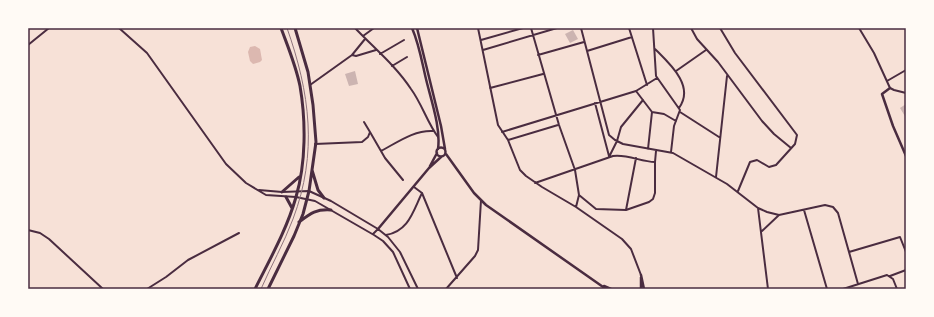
<svg xmlns="http://www.w3.org/2000/svg" width="934" height="317" font-family="Overpass,sans-serif">
<style>
.water{fill:#dcb8b0}
.building{fill:#ccb4b1}
.lines{fill:none;stroke-linecap:round;stroke-linejoin:round}
.minor{stroke:#4a2c40;stroke-width:2}
.tertiary{stroke:#4a2c40;stroke-width:2.5}
.trunk{stroke:#4a2c40;stroke-width:3}
.tram{stroke:#8f747c;stroke-width:1}
.neatline{fill:none;stroke:#4a2c40;stroke-width:1.5}
</style>
<rect width="100%" height="100%" fill="#f7e1d7"/>
<path class="water" d="M255,46L260,49L262,60L260,62L253,64L250,61L248,52L250,47Z"/>
<path class="building" d="M573,30L578,39L570,43L565,34Z
M355,71L358,84L349,86L345,74Z
M906,104V118L900,108Z"/>
<g class="lines">
<path class="minor" d="M119,28L147,53L226,164L246,183L266,195L296,197L315,201L374,235L383,241L393,252L410,289
M355,28C374,48 396,66 411,89C422,104 427,122 438,137
M478,28L498,125L508,140L520,170L526,176L542,187L576,207L622,239L631,249L641,275
M531,28L559,125L575,170L579,195L576,207
M581,28L609,135L615,140L623,144L673,153L727,184L758,208L768,289
M629,28L647,85
M653,28L656,76L680,110L674,126L671,152
M691,28L697,39L718,62L762,121L774,134L791,148
M720,28L735,53L797,135L795,144L776,165L769,167L757,160L750,162L738,191
M859,28L874,53L890,88L894,90L906,93
M363,36L374,28
M481,40L523,28
M28,45L49,28
M655,49C670,64 695,86 679,108
M483,50L557,28
M587,51L632,37
M380,54L404,40
M352,55L365,39
M538,55L584,42
M392,66L407,57
M676,71L706,50
M887,81L906,70
M310,85L352,55L356,56L376,50
M490,88L543,74
M636,91L652,112L648,149
M595,103L609,156
M652,112L664,114L676,121
M680,112L719,137
M370,132L385,158L403,180
M502,132L636,91L657,78
M508,140L558,125
M315,144L362,142L368,137L370,132L364,122
M381,151C398,142 414,130 433,131
M609,157L617,141L621,127L643,100
M716,177L727,76
M535,183L613,156C628,154 641,162 655,162L656,151
M414,187L422,193L457,278
M259,190L282,192L309,191L331,201L378,229L388,237L400,252L418,289
M579,195L596,209L626,210L649,202L653,199L655,193V162
M758,208L767,212L779,215
M626,210L636,158
M804,210L827,289
M28,230L40,233L49,239L103,289
M762,231L779,215L825,205L833,207L838,213L858,284
M373,234L378,229
M386,235C409,231 413,211 422,193
M849,252L900,237L906,252
M890,276L906,270
M147,289L166,277L188,260L239,233
M446,289L475,256L478,250L481,200
M843,289L887,275L893,279L897,289"/>
<path class="tertiary" d="M412,28C419,44 422,62 426,79C431,100 441,128 438,149
M417,28L441,126L445,149
M890,88L882,94L893,126L906,156
M436.5 152a4.5 4.5 0 1 1 9 0a4.5 4.5 0 1 1-9 0Z
M446,154L474,193L486,205L606,289
M430,166L437,153
M378,229L429,168L441,157
M641,275L644,289
M641,277V289
M604,286L611,289"/>
<path class="trunk" d="M312,170L318,190L324,198
M282,192L299,177
M286,197L292,208
M299,222C311,213 316,209 331,210
M255,289C270,259 287,229 296,197C306,163 306,121 300,86C296,66 288,47 281,28
M268,289L294,236L303,214L309,191L316,142L313,105L308,72L295,28"/>
<path class="tram" d="M261,289C271,266 284,243 293,219C318,153 310,93 287,28"/>
</g>
<rect width="934" height="317" fill="none" stroke="#fffaf5" stroke-width="58"/>
<rect x="29" y="29" width="876" height="259" class="neatline"/>
</svg>
